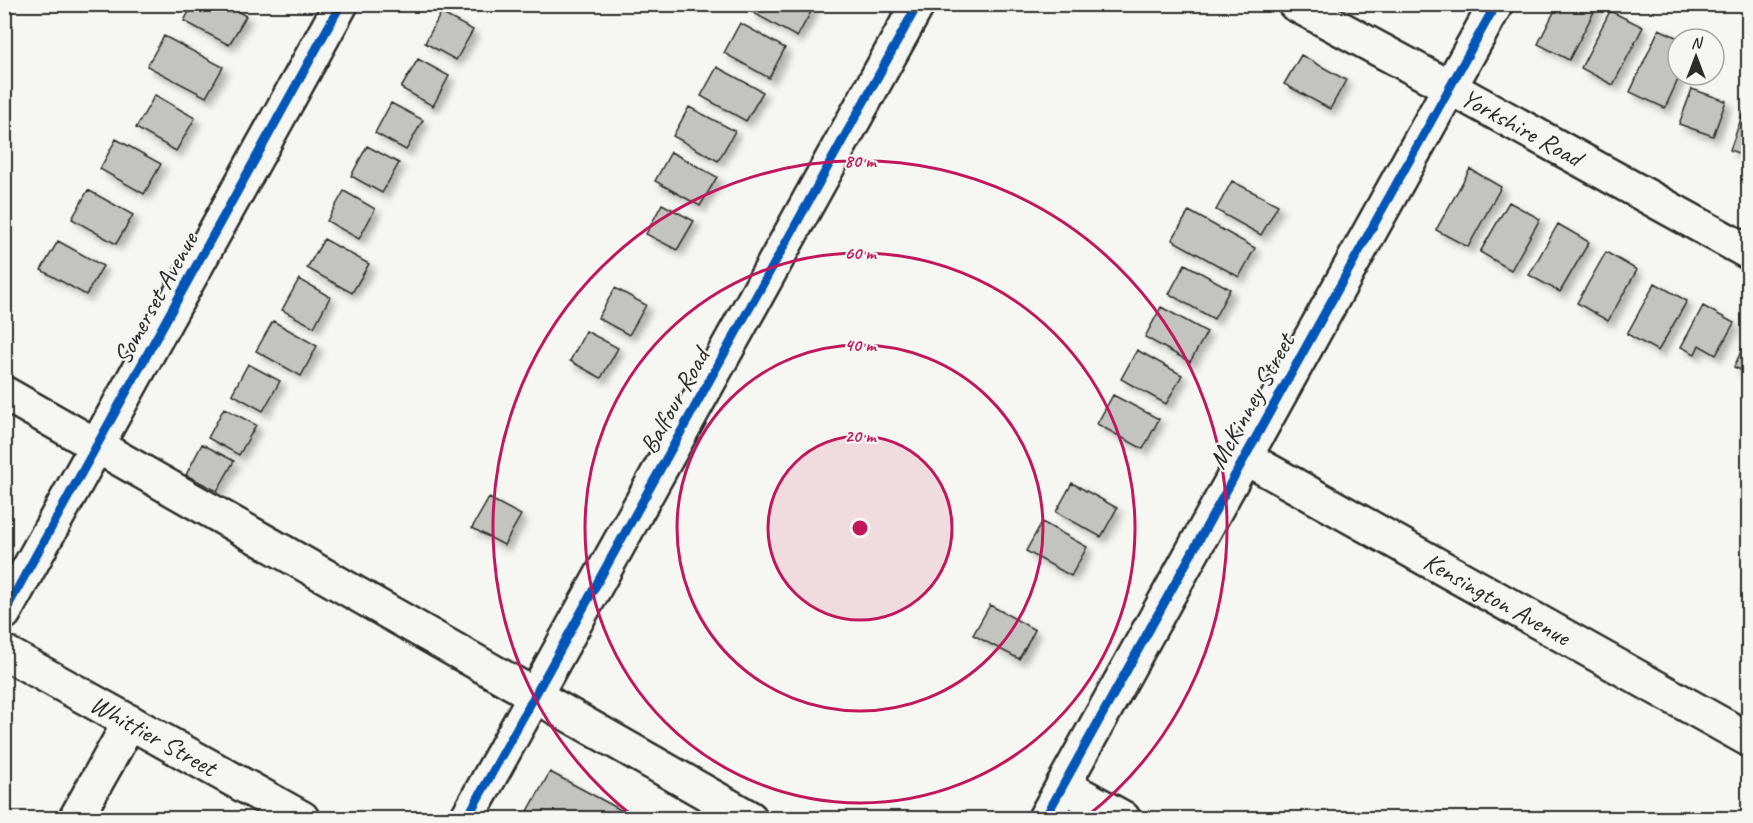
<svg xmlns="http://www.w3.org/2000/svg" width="1753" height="823" font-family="Caveat,sans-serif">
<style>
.building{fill:#c3c3c0;stroke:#2b2b2b;stroke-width:1.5;filter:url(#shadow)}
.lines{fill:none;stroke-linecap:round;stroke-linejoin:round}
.minor-casing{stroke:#2b2b2b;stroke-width:38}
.minor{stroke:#f6f6f2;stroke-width:33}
.cycleway-casing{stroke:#f6f6f2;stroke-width:13}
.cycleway{stroke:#0057b8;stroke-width:9}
.ring{fill:none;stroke:#c2185b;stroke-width:3}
.labels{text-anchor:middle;stroke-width:4.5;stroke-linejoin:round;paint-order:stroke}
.street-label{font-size:26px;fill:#2b2b2b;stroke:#f6f6f2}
.centre{fill:#c2185b;stroke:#f6f6f2;stroke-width:3}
.ring-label{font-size:18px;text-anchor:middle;font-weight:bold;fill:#c2185b;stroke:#f6f6f2;stroke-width:4.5;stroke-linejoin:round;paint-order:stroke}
</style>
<defs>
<filter id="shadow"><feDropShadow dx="5.5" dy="5.5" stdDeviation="3" flood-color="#0004"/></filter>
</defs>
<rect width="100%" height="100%" fill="#f6f6f2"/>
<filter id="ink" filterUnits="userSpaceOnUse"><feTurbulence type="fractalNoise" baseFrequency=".0167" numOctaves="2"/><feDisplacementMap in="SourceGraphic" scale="12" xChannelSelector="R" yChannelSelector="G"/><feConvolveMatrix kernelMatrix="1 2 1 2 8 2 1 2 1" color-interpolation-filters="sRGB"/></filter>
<g filter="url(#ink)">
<path class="building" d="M193,4H225L246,16L229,45L184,21Z
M756,4H808L813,8L797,37L752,12Z
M1558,4H1598L1569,60L1538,44Z
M1610,11L1643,27L1613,85L1581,68Z
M441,13L473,30L456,60L425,43Z
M740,23L785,48L769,78L724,53Z
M1659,29L1680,39H1678V75H1680L1665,108L1630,92Z
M164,36L223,67L206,97L147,66Z
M1301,55L1346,80L1330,109L1284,84Z
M418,59L449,76L433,106L401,88Z
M717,67L763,92L746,121L701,96Z
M1692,89L1726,101L1713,136L1679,124Z
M155,95L195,118L176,151L136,128Z
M1748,99V157L1730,150Z
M391,103L423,120L406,150L375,133Z
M689,107L735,131L718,161L673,136Z
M116,139L161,164L144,194L100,169Z
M367,146L399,163L382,193L351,176Z
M671,152L717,177L700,206L655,181Z
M1470,169L1501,187L1468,247L1436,230Z
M1232,181L1278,205L1261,235L1216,210Z
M88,190L133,215L116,244L72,219Z
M344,191L375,209L359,239L327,221Z
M1509,202L1540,219L1511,270L1480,252Z
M662,204L694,221L677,250L646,234Z
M1189,211L1255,248L1239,277L1172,240Z
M1558,224L1589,242L1560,292L1529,275Z
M324,239L369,264L352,293L307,268Z
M58,241L103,266L86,295L41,270Z
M1606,252L1637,270L1608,321L1577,303Z
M1185,264L1230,289L1214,319L1169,294Z
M299,279L330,297L314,327L282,310Z
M1655,283L1687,301L1658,351L1627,334Z
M615,288L646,305L629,335L598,318Z
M1703,306L1734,323L1716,355L1699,345L1695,354L1681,347Z
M1161,307L1207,332L1190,362L1145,337Z
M273,321L317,346L301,376L256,351Z
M586,331L618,348L601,378L570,361Z
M1748,336V373L1734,367Z
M1137,350L1182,375L1166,404L1121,379Z
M248,364L280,381L263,411L232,394Z
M1113,395L1159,419L1143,449L1097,424Z
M224,408L256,425L239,455L208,438Z
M202,444L234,461L217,491L186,475Z
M1072,483L1117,508L1101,537L1056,512Z
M489,498L521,515L504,545L472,528Z
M1042,522L1087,547L1071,576L1026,551Z
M990,605L1035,630L1019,659L973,635Z
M550,772L636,818H524Z"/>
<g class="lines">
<g class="minor-casing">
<g id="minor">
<path id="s1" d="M1295,4L1449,87L1748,252"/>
<path d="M4,393L750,818"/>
<path id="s2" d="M1244,457L1748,739"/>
<path d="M4,613L341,4"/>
<path id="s3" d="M4,652L302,818"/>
<path d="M1063,785L1123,818"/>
<path d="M76,818L130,722"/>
<path d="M467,818L918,4"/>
<path d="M1045,818L1496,4"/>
</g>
</g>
<use href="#minor" class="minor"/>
<g class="cycleway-casing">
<path id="cycleway" d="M4,613L341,4
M467,818L918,4
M1045,818L1496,4"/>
</g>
<use href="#cycleway" class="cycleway"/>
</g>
</g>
<circle cx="860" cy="528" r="92" fill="#c2185b" fill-opacity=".12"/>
<g class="ring">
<circle cx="860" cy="528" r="92"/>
<circle cx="860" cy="528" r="183"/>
<circle cx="860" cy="528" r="275"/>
<path d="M634 817A367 367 0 1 1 1086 817"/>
</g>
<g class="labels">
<g class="street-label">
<text dy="9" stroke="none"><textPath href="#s1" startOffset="258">Yorkshire Road</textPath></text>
<text transform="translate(155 298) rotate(-61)" y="9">Somerset Avenue</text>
<text transform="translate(674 401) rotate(-61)" y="9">Balfour Road</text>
<text transform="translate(1251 401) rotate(-61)" y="9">McKinney Street</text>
<text dy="9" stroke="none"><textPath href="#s2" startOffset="290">Kensington Avenue</textPath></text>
<text dy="9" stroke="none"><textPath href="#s3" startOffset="171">Whittier Street</textPath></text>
</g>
</g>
<circle cx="860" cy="528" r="9" class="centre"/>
<g class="ring-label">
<text x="860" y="167">80 m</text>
<text x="860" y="259">60 m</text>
<text x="860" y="351">40 m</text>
<text x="860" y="442">20 m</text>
</g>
<rect width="1753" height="823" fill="none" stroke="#f6f6f2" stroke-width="24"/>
<rect x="12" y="12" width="1729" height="799" fill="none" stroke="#2b2b2b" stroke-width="2" filter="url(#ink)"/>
<g transform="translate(1696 57)"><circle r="28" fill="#f6f6f2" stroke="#a5a5a2" stroke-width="1.5"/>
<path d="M0-4.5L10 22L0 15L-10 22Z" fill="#2b2b2b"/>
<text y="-9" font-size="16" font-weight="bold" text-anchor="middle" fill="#2b2b2b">N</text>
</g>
</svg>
